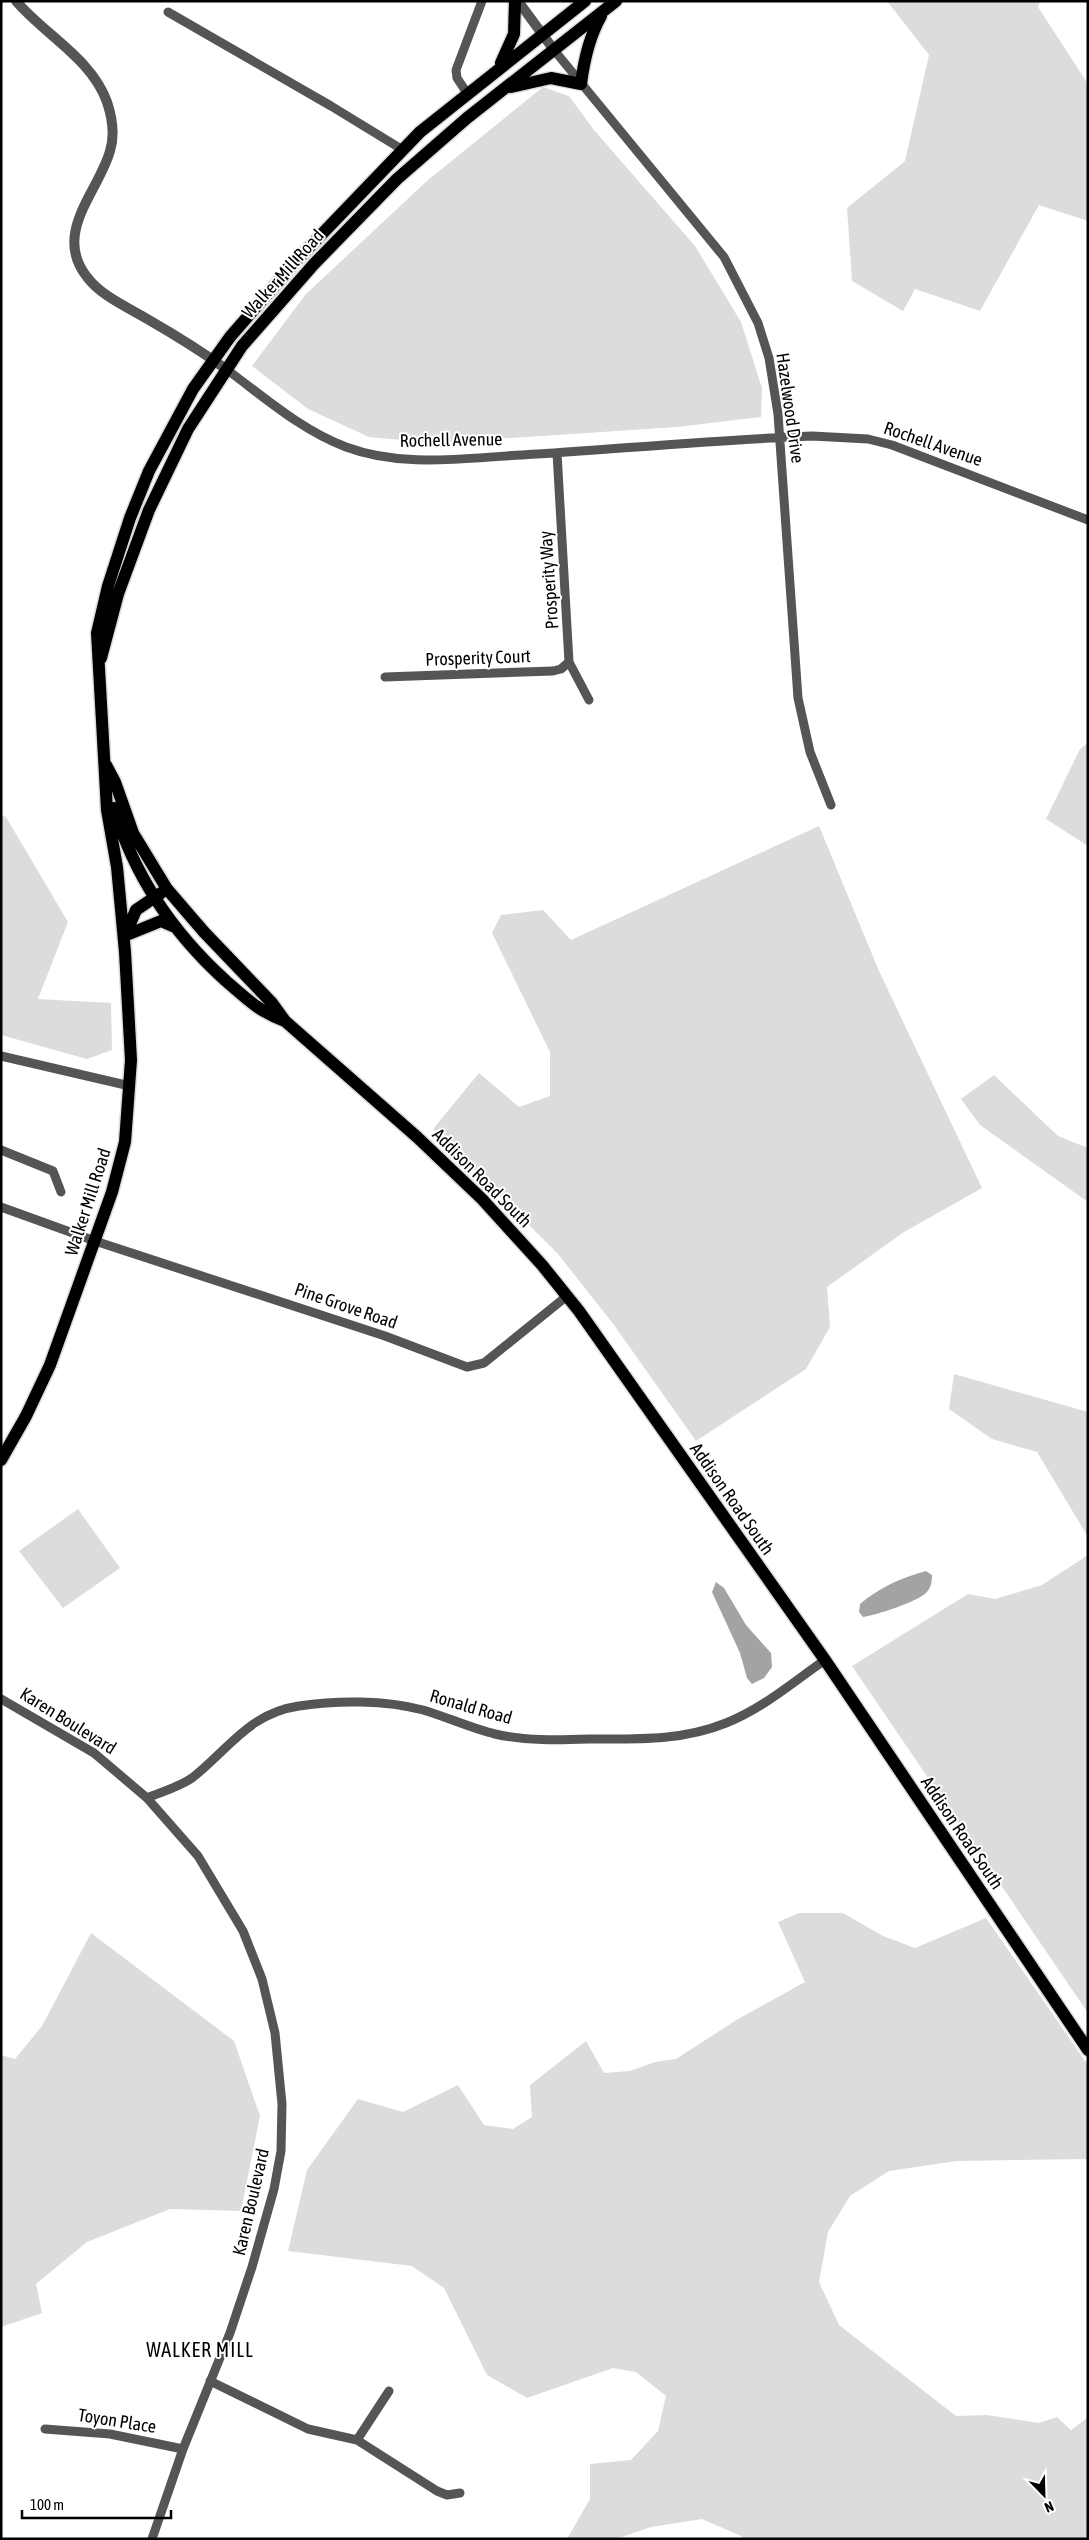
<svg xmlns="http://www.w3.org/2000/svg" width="1089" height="2540" font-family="'Asap Condensed',sans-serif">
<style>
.green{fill:#dcdcdc}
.water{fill:#a3a3a3}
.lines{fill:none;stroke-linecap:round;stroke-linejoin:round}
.primary-casing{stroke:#dbdbdb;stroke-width:15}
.minor{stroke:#555;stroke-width:9}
.tertiary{stroke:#555;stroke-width:10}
.primary{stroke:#000;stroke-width:12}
.labels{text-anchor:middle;stroke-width:4;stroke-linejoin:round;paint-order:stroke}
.street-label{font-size:18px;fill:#000;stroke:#fff}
.quarter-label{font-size:20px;letter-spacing:1px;fill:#000;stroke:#fff}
</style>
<rect width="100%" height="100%" fill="#fff"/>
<path class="green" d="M887,1H1040L1038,7L1088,84V221L1039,205L980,311L915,289L903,311L852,281L847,208L905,161L929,55Z
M543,87L569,96L594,130L695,246L741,322L762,388L761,417L677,427L434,443L369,437L308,409L252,366L306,294L428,180Z
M1088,743V846L1046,819L1080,749Z
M1,815L6,817L68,922L38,999L111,1003L112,1050L87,1059L1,1035Z
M819,826L879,971L982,1188L904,1232L827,1287L830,1327L806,1369L696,1441L614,1325L558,1254L433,1129L479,1073L519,1107L550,1096V1052L492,933L501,915L543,910L571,940Z
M994,1075L1058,1136L1088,1148V1202L980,1125L961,1099Z
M954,1374L1088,1412V1537L1037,1452L992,1439L949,1409Z
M78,1509L120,1568L63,1608L19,1551Z
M1088,1555V2013L852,1666L968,1594L995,1599L1042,1585Z
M799,1913H843L883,1936L915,1948L986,1918L1088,2065V2159L957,2161L889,2171L850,2196L828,2232L819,2282L839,2325L956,2416L987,2415L1039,2423L1057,2417L1071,2430L1087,2418L1088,2372V2539H743L741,2536L702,2519L651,2527L616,2539H567L590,2499V2464L631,2460L658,2431L666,2396L636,2372L613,2368L527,2398L487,2375L444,2288L412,2266L288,2251L307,2170L358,2099L403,2112L458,2085L484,2125L513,2129L532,2117L530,2085L586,2041L604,2073L630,2071L655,2062L676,2059L738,2019L805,1982L778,1922Z
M91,1933L234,2041L260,2116L241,2211L170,2209L87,2242L36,2284L42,2313L1,2327V2055L15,2059L42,2026Z"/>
<path class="water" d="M926,1571L932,1575C932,1582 931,1588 926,1593C916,1602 877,1615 863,1617L859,1612L860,1604C880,1587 901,1578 926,1571Z
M716,1582L724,1588L746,1625L771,1653L772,1667L764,1678L752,1684L747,1678L740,1653L712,1592Z"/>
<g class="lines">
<g class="primary-casing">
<path id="primary" d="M501,63L514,34L515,1
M511,87L551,78L581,84C584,60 589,37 601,16
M101,658L118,594L149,510L188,429L242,346L314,264L397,179L467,118L616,1
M106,765L115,782L133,833L167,889L204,932L272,1003L285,1021
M114,808C134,876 173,933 226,981C247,999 258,1011 285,1021L417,1137L482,1199L542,1265L579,1311L825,1660L1088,2050
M126,933L136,910L161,893
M124,936L161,921L175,927
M1,1460L26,1416L50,1365L112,1192L125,1142L131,1060L125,952L117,867L107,810L97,633L108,586L130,518L149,471L193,389L230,337L296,261L420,132L585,1"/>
</g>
<path class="minor" d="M168,12L331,106L403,150
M554,50L724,257L758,323L769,358L778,414L798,698L810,752L831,805
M467,93L457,78L456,70L482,1
M226,369C264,397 301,430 346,447C402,468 463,458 522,455C618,449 715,440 812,436L868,439L892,445L1088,520
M557,453L569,662L589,700
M385,677L553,671L561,669L569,662
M1,1056L130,1086
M1,1150L53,1171L61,1192
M1,1207L95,1241L385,1336L467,1367L484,1363L567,1296
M1,1699L94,1753L147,1798L198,1856L243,1931L262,1979L275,2033L282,2104L281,2151L274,2189L252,2267L230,2333L183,2449L152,2539
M147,1798C161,1792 179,1787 192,1778C228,1750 249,1713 299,1706C338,1700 385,1700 423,1710C447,1717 470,1728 495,1734C525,1741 558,1740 589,1739C636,1739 682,1741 726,1723C762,1709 793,1682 825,1660
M210,2381L308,2429L357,2440L389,2391
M45,2429L110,2434L183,2449
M357,2440L437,2491L447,2495L460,2493"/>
<path class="tertiary" d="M16,1C45,35 92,59 107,102C112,117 115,135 110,151C99,191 52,233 87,277C101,296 129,308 149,320C175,335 201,351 226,369
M518,1L554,50"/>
<use href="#primary" class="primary"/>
</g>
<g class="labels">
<g class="street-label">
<text transform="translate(283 274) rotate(-48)" y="6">Walker Mill Road</text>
<text transform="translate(790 408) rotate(82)" y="6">Hazelwood Drive</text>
<text transform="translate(451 440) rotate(-1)" y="6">Rochell Avenue</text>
<text transform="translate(933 444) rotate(19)" y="6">Rochell Avenue</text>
<text transform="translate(549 580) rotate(-94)" y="6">Prosperity Way</text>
<text transform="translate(478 658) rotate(-2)" y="6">Prosperity Court</text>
<text transform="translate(482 1178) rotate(45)" y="6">Addison Road South</text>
<text transform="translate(88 1202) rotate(-72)" y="6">Walker Mill Road</text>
<text transform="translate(346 1306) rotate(19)" y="6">Pine Grove Road</text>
<text transform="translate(732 1499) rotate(55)" y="6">Addison Road South</text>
<text transform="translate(471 1707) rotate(16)" y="6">Ronald Road</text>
<text transform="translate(68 1721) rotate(32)" y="6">Karen Boulevard</text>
<text transform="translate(962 1833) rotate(56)" y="6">Addison Road South</text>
<text transform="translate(251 2202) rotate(-77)" y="6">Karen Boulevard</text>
<text transform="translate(117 2421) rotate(9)" y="6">Toyon Place</text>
</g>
<g class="quarter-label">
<text x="200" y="2357">WALKER MILL</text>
</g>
</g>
<rect width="1089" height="2540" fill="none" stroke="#000000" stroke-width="5"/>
<g transform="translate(1044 2495) rotate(157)" stroke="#ffffff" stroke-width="4" paint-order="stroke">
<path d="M0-4L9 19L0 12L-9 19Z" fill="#000000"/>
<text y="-8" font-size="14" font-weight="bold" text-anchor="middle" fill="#000000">N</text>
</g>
<path d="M22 2510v8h149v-8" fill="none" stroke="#000000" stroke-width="2.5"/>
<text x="30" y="2510" font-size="15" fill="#000000" stroke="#ffffff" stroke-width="4" paint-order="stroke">100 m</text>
</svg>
